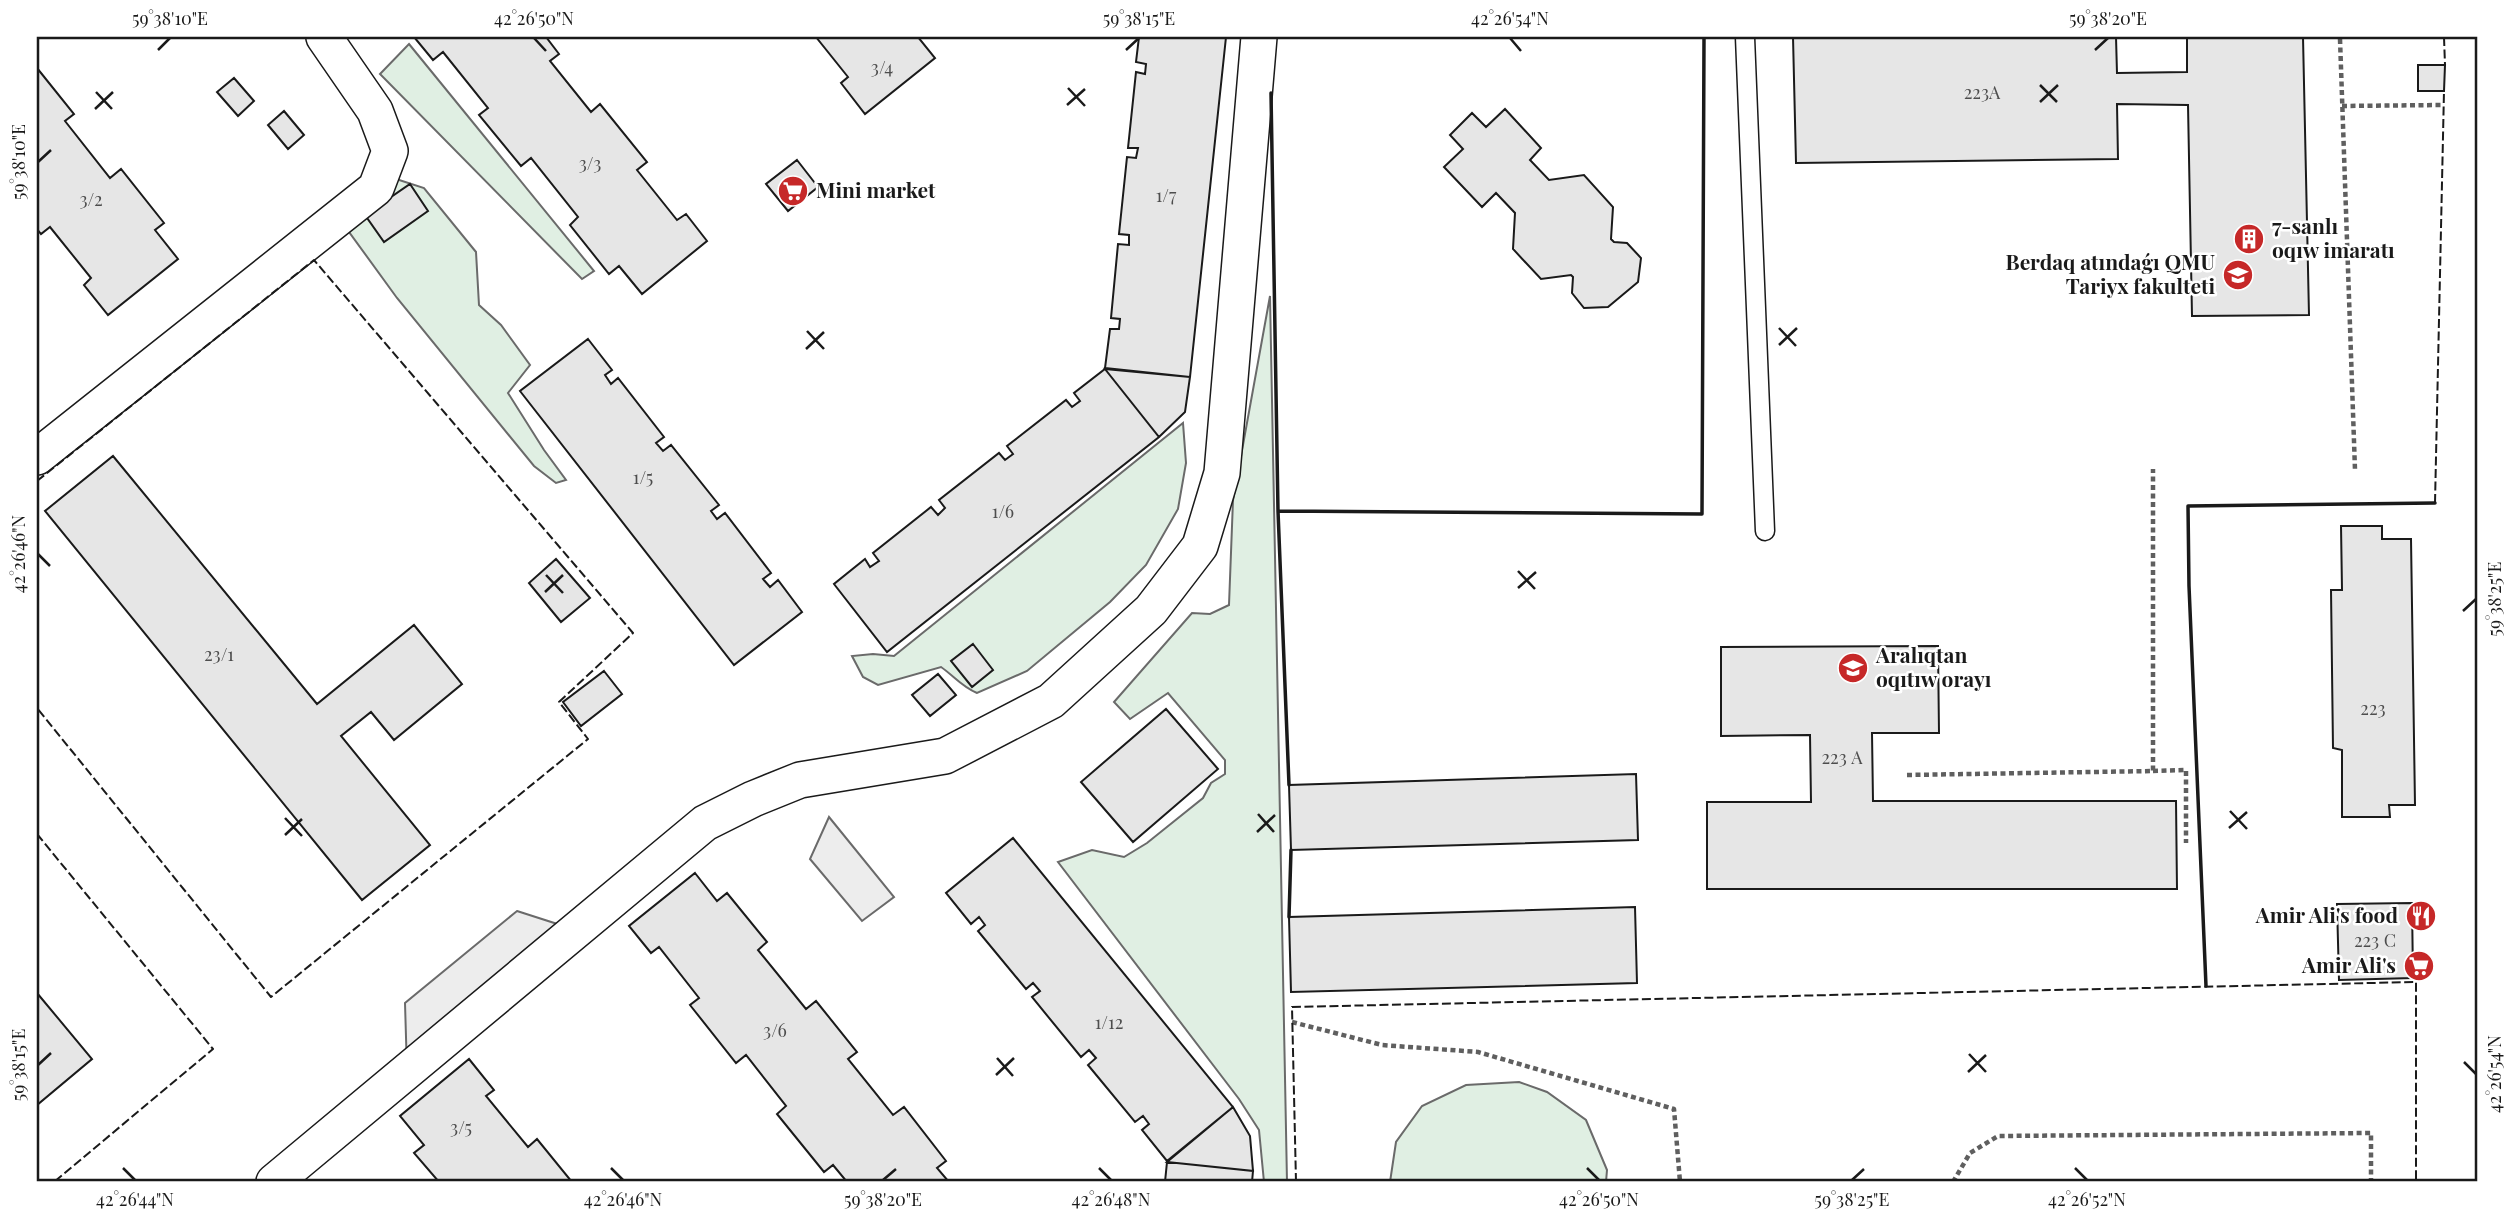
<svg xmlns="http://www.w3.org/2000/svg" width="2514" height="1219" font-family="'Playfair Display',serif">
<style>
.green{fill:#e0efe3;stroke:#6a6a6a;stroke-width:2}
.parking{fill:#ededed;stroke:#6a6a6a;stroke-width:2}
.building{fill:#e6e6e6;stroke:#1a1a1a;stroke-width:2}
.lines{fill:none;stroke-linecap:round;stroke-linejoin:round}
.service-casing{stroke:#1a1a1a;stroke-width:21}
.minor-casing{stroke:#1a1a1a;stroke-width:38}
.path{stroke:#5f5f5f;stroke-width:4.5;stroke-dasharray:5 3.5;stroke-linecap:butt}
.service{stroke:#fff;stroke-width:18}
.minor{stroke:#fff;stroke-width:35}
.fence{stroke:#1a1a1a;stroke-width:2;stroke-dasharray:9 3.5;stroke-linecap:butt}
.wall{stroke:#1a1a1a;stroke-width:3.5}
.ticks{fill:none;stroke:#1a1a1a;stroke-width:2.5}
.labels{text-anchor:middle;stroke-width:5;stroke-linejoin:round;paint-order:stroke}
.number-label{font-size:18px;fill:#4d4d4d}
.poi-label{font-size:21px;font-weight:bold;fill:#1a1a1a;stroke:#fff;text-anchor:start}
.neatline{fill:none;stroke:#1a1a1a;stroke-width:2.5}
.ticks-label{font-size:18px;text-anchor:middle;fill:#1a1a1a}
</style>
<rect width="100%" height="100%" fill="#fff"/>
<path class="green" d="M409,44L594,271L582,279L380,74Z
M393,178L424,188L476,252L479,305L501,325L530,365L508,393L544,450L566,480L556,483L534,466L397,298L344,225Z
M1270,296L1287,1182H1264L1259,1130L1239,1099L1058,862L1092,850L1124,857L1147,843L1203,798L1211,783L1225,774V760L1168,693L1130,719L1114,702L1192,613L1210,614L1229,605L1233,500Z
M1183,423L1186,463L1178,509L1146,565L1110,602L1027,671L977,693C962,687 954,676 941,667L878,685L863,677L852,656L873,654L894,656Z
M1519,1082L1547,1092L1586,1120L1607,1170L1606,1182H1390L1396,1142L1422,1106L1466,1085Z"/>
<path class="parking" d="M829,817L894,897L862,921L810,859Z
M517,911L576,930L407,1071L405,1003Z"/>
<path class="building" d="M414,37H546L559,54L550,61L591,112L600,104L647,162L637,170L677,220L686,214L707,241L642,294L619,266L609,274L570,225L578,217L531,158L521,166L479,115L488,108L443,52L433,60Z
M816,37H918L935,58L865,114L841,83L848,77Z
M1139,37H1226L1190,377L1105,368L1110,329H1119L1120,319L1111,318L1118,244L1129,245V235L1119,234L1127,157L1136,158L1138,148H1128L1136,72L1145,74L1146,64L1136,62Z
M1793,37H2116L2117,73L2187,72V37H2303L2309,315L2192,316L2188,105L2117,104L2118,159L1796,163Z
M2418,65H2445L2444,91H2418Z
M37,68L74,114L65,121L110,178L121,169L164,223L155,230L178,259L108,315L84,285L91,278L50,227L41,234L37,229Z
M234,78L254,101L238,116L217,92Z
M1505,109L1541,148L1530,160L1549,180L1584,175L1613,207L1611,239L1614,242L1627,243L1641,258L1638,282L1608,307L1584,308L1572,293L1573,277L1571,275L1541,279L1513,249L1515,213L1496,193L1482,207L1444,167L1463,149L1450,135L1472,113L1486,127Z
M284,111L304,135L288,149L268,125Z
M797,160L818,187L788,211L766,184Z
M410,184L428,211L384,242L365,215Z
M588,339L612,370L605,375L611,384L618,378L664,437L656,443L663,451L671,445L719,505L711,511L717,519L725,513L771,573L763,579L770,587L778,580L802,612L734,665L520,391Z
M1105,369L1159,437L887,652L834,584L865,559L870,567L879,561L873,553L931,507L938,515L945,508L939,500L999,453L1005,460L1013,454L1007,446L1066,400L1072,407L1080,401L1074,393Z
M1105,369L1190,377L1185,412L1159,437Z
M113,456L317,704L414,625L462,684L394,740L371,712L341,736L430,845L362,900L45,511Z
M2341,526H2382V539H2411L2415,805H2389L2390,817H2342V750L2333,748L2331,590H2342Z
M556,559L590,598L561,622L529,583Z
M973,644L993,670L972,687L951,661Z
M1938,646L1939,733H1872L1873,801H2176L2177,889H1707V802H1811L1810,735L1721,736V647Z
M604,671L622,694L581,726L563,702Z
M938,674L956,695L930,716L912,695Z
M1166,709L1218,769L1133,842L1081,782Z
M1636,774L1638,840L1291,850L1289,785Z
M1013,838L1233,1107L1167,1161L1142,1130L1149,1124L1143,1116L1135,1122L1088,1065L1096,1058L1089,1050L1081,1057L1032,997L1040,991L1033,983L1026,989L978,931L985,925L979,917L971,924L946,893Z
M695,873L717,901L727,893L767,942L758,950L806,1009L816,1001L857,1052L848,1059L893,1115L904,1107L946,1161L937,1168L949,1182H847L833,1165L824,1172L777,1114L786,1106L746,1055L736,1063L690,1005L699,998L659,947L651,953L629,926Z
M2412,903L2413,978L2339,980L2337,904Z
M1635,907L1637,983L1291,992L1289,917Z
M37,993L92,1059L37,1105Z
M469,1059L494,1090L486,1096L528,1147L537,1139L572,1182H439L414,1153L424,1145L400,1116Z
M1233,1107L1250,1136L1253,1171L1167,1162Z
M1167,1162L1253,1171L1252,1182H1165Z"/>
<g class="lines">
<g class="service-casing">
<path id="service" d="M1745,37L1765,531"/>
</g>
<g class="minor-casing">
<path id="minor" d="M37,457L376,188L390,151L375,111L324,37
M274,1182L705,823L753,799L800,780L945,756L1051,701L1151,610L1200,546L1222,473L1259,37"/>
</g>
<path class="path" d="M2340,39L2355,470
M2342,106L2444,105
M2153,771L2186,770V843
M1907,775L2153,771V469
M1292,1022L1382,1045L1478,1052L1674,1109L1680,1182
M1953,1182L1970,1153L1998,1136L2371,1133V1182"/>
<use href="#service" class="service"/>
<use href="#minor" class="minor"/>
<path class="fence" d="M2444,37L2445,65
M37,481L314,260L633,633L559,702L588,739L271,997L37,708
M2435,503L2444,91
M37,834L213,1049L54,1182
M1296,1182L1292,1007L2416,982V1182"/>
<path class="wall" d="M1271,93L1278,511
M1289,785L1278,511L1702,514L1704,37
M1289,917L1291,850
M2206,986L2189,586L2188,506L2435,503"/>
</g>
<path class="ticks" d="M534,38L546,51M1510,38L1521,51M158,50L170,38M1126,50L1139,38M2095,50L2108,38M2040,85L2057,102M1068,88L1085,106M96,92L112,109M2040,102L2058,85M1067,105L1085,89M95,109L113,92M38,162L51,150M1779,328L1796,346M807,331L824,349M1779,345L1797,328M806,349L824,332M38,554L50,566M1518,571L1535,589M546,575L563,593M1518,588L1536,572M545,592L563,575M2463,611L2476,599M2230,811L2247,829M1258,814L1274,832M285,818L302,836M2229,828L2247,812M1257,832L1275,815M285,835L302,819M1969,1054L1986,1072M997,1058L1013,1076M2464,1062L2476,1074M38,1065L51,1053M1968,1072L1986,1055M996,1075L1014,1058M123,1168L135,1180M611,1168L623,1180M1099,1168L1111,1180M1587,1168L1599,1180M2075,1168L2087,1180M883,1180L896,1169M1852,1180L1864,1169"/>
<defs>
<g id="supermarket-disc" transform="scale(1.575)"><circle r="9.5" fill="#c62828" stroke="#fff"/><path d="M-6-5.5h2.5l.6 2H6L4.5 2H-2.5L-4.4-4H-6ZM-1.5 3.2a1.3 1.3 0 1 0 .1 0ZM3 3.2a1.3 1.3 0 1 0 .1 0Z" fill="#fff"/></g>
<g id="building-disc" transform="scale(1.575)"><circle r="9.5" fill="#c62828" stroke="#fff"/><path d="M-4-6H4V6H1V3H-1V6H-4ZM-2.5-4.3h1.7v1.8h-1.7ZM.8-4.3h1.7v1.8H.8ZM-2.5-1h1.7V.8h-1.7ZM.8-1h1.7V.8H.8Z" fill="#fff"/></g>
<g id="university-disc" transform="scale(1.575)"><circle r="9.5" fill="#c62828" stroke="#fff"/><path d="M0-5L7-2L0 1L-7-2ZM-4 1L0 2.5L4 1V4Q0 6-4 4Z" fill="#fff"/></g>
<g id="restaurant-disc" transform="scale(1.575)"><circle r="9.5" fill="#c62828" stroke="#fff"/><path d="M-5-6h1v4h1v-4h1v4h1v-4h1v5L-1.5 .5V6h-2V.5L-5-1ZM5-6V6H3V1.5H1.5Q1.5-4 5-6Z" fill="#fff"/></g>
</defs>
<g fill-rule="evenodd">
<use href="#supermarket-disc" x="793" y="191"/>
<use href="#building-disc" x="2249" y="239"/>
<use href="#university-disc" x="2238" y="275"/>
<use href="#university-disc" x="1853" y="668"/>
<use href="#restaurant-disc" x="2421" y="916"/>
<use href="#supermarket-disc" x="2419" y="966"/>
</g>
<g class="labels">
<g class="number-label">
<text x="882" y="74">3/4</text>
<text x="1982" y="99">223A</text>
<text x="590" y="170">3/3</text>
<text x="1166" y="202">1/7</text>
<text x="91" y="206">3/2</text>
<text x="643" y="484">1/5</text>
<text x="1003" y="518">1/6</text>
<text x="219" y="661">23/1</text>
<text x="2373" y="715">223</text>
<text x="1842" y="764">223 А</text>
<text x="2375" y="947">223 С</text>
<text x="1109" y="1029">1/12</text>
<text x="775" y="1037">3/6</text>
<text x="461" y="1134">3/5</text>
</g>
<g class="poi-label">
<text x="816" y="198">Mini market</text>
<text x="2272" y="234">7-sanlı<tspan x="2272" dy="24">oqıw imaratı</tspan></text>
<text x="2215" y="270" text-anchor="end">Berdaq atındaǵı QMU<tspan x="2215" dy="24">Tariyx fakulteti</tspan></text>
<text x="1876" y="663">Aralıqtan<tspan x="1876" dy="24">oqıtıw orayı</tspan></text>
<text x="2398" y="923" text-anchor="end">Amir Ali's food</text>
<text x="2396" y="973" text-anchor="end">Amir Ali's</text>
</g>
</g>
<rect width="2514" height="1219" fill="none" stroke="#ffffff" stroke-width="77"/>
<rect x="38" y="38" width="2438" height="1142" class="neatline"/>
<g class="ticks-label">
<text x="170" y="25">59°38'10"E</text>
<text x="534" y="25">42°26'50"N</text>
<text x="1139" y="25">59°38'15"E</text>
<text x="1510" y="25">42°26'54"N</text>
<text x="2108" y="25">59°38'20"E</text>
<text transform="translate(19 162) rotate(-90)" y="6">59°38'10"E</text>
<text transform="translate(19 554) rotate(-90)" y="6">42°26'46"N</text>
<text transform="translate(2495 599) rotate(-90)" y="6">59°38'25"E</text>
<text transform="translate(19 1065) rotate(-90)" y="6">59°38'15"E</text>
<text transform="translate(2495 1074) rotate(-90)" y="6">42°26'54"N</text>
<text x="135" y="1206">42°26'44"N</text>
<text x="623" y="1206">42°26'46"N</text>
<text x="883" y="1206">59°38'20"E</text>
<text x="1111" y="1206">42°26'48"N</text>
<text x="1599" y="1206">42°26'50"N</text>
<text x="1852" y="1206">59°38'25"E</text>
<text x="2087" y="1206">42°26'52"N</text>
</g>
</svg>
